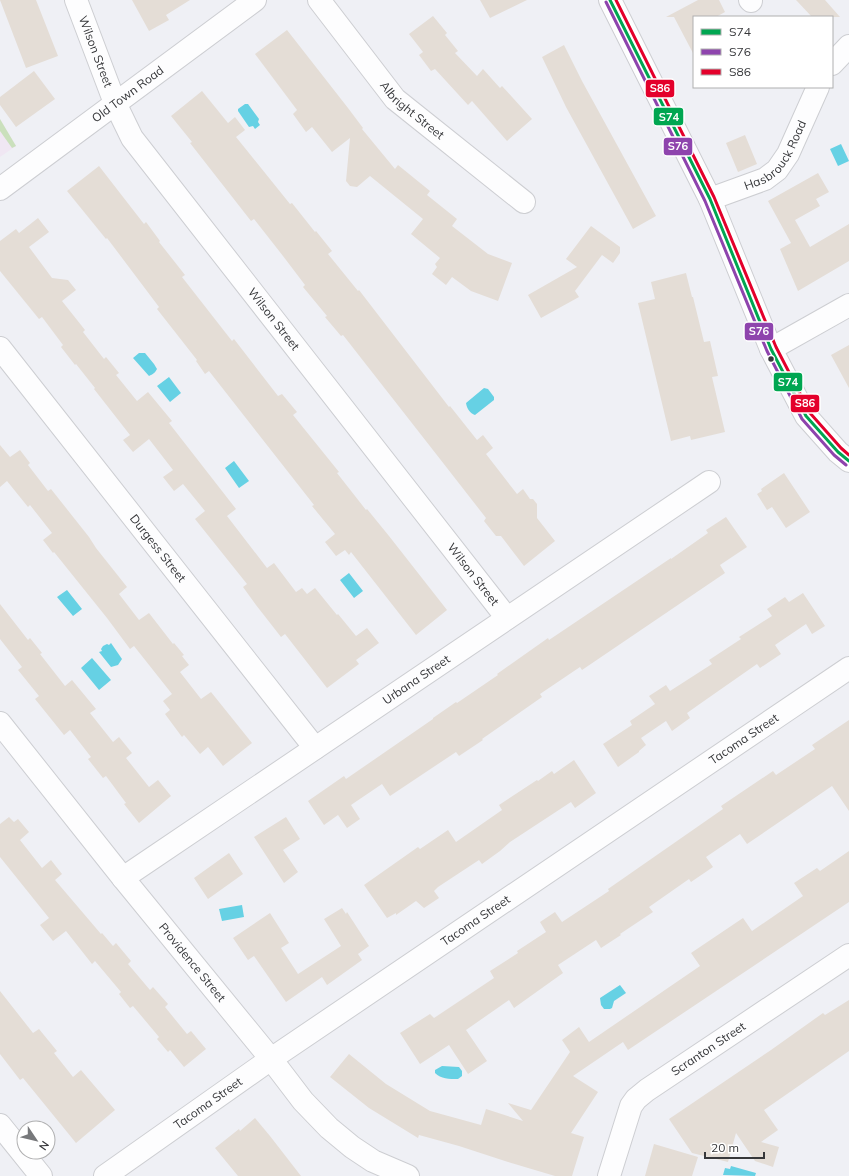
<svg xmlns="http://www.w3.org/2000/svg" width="849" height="1176" font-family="Mulish,sans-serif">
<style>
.medical{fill:#f0e7f3}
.green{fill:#cae0bc}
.water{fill:#66d1e4}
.building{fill:#e4ddd6}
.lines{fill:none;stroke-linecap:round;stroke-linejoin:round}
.minor-casing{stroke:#cdced2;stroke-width:24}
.secondary-casing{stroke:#cdced2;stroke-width:24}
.minor{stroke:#fdfdfe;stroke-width:22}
.secondary{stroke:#fdfdfe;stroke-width:22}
.bus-1-casing{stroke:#fff;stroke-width:6}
.bus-2-casing{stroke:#fff;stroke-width:6}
.bus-3-casing{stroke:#fff;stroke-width:6}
.bus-1{stroke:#00a651;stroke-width:3}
.bus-2{stroke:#8e44ad;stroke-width:3}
.bus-3{stroke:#e4002b;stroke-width:3}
.bus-dot{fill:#36373a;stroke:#fff;stroke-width:1.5}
.labels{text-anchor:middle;stroke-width:3;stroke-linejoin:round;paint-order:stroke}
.street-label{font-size:12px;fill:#36373a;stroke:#fff}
.line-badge{stroke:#fff;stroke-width:1.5}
.badge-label{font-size:11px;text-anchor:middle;font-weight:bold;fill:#fff}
</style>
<rect width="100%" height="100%" fill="#eff0f5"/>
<path class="medical" d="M0,119L16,146L0,157Z"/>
<path class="green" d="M0,119L16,146L12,148L0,131Z"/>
<path class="water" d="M245,104H248L259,119L258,122L260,125L255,129L253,126L249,127L238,111V109Z
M841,144L849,161L838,166L830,149Z
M139,353H145L154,364L157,369C155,373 153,374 149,376L133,358Z
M169,377L181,393L170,402L157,386Z
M484,388L488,389L494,397V400L475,415C470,413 467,409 466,403Z
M234,461L249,481L239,488L225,468Z
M349,573L363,591L354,598L340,580Z
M67,590L82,609L73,616L57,597Z
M111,643L122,659L118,665L111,667L99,652L102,651L101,649L103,646L107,644L109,645Z
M92,658L111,680L99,690L81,668Z
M242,905L244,917L222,921L219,909Z
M620,985L626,993L614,1001L612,1008L610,1009H604L601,1005L600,998Z
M442,1066L459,1067L462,1071V1076L458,1079C449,1079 441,1079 435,1073V1070Z
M731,1166L756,1173L755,1176L723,1175L725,1168L730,1169Z"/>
<path class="building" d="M0,0H36L58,56L26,68Z
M132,0H190L166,15L169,20L149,31Z
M480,0H527L490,18Z
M698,0H719L725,12L716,17H694V55L674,17H666Z
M796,0H825L840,17H812Z
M433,16L447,33L445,35L458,51L455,53L477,76L483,69L500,88L502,86L532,119L507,141L472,101L468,105L435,69L431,71L419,55L423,52L409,34Z
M287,30L348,108L363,128L362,129L395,169L398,165L430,191L427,195L457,219L452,226L488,254L512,263L498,301L471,291L452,277L446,285L432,274L437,267L435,264L440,258L411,234L423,219L370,176L357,187L350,186L346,181L350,138L332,152L312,127L306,132L293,114L297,110L255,54Z
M564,45L582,81L656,216L633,229L566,107L542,57Z
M34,71L55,99L16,127L0,105V97Z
M202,91L228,123L235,117L245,130L236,137L290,204L292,203L315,232L316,231L332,251L328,254L358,291L359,290L449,407L450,406L477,440L483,435L493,448L486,454L517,494L523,489L530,499H533L537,504V518L555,541L524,566L501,536H496L484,521L486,518L440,459L343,335L341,336L325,317L327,316L303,287L305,285L283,256L254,219L251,221L190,143L192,142L171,116Z
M745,135L757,164L738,172L726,143Z
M99,166L144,224L146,222L160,241L159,242L185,275L182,277L232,341L234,339L278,396L282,394L297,412L293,415L339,472L337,473L366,510L367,509L389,536L447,610L416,635L351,552L349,555L345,550L336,556L325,542L335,534L312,506L314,505L209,371L205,374L196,361L197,360L157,309L159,307L107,238L106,239L67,191Z
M818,173L829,192L816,199L820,206L795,220L810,247L849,224V261L798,291L780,249L791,243L768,201Z
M38,218L49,232L29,247L52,278L68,280L76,290L62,301L85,330L83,332L104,359L106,357L119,373L116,375L137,401L148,392L172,421L169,423L236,509L227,516L267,568L274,563L296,592L302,588L307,594L315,588L337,615L338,614L356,636L367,628L379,643L356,660L359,664L327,688L285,634L281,637L256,605L243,587L247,584L195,519L205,511L183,484L174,491L163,477L173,470L149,439L133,452L123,440L130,435L94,389L95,388L76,364L75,365L61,347L63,345L42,317L39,319L0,271V241L16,229L19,233Z
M591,226L620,247V253L613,263L602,255L575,291L579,297L541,318L528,295L577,267L566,259Z
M686,273L692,297H693L704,342L710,341L718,376L712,377L725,432L691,440L690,436L671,441L638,303L655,299L651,282Z
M849,345V388L831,355Z
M0,445L10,457L20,450L30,463L28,465L48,491L51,489L89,537L96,548L127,587L119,594L139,620L149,613L173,644L174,643L184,655L182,656L189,665L180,672L201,699L211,692L252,743L223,766L208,747L200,754L184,735L182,737L165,714L170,710L163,701L172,694L134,646L130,649L107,618L54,552L53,553L43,540L52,533L30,505L28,507L7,481L0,487Z
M784,473L810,512L786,528L772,507L767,510L757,494L762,491L761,489Z
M726,517L747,547L720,565L725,573L582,670L580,667L540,694L542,697L482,739L483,740L459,756L456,752L390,796L382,784L351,805L360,819L347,828L338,815L324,825L308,801L344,776L346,779L433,719V718L456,702L457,703L498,675L497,674L548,638L549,640L671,558V559L708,533L706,530Z
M803,593L825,626L812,634L806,624L775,645L781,654L760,668L757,664L704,701L687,713L690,718L672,731L666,721L641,738L646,745L639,751V752L618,767L603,744L632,725L630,721L655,704L649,696L666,685L670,691L712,664L709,660L741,639L739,637L772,616L767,609L785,597L789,602Z
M0,604L28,640L30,638L42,653L40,654L65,686L72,680L96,709L90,713L113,742L119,737L132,753L126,758L149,787L158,780L171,796L139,823L124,804L126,803L106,776L103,778L88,759L91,757L70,730L64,735L35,699L39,696L18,670L22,667L0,639Z
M849,720V811L832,786L747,844L740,834L706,857L713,867L691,882L689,879L649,907L653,912L620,934L621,935L601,948L596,940L558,965L563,973L514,1008L509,1000L466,1030L487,1061L468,1074L449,1045L420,1064L400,1033L430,1014L434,1018L494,978L490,971L518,953L517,951L546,932L540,922L555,912L562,922L609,891L608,889L723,809L721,806L773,771L776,775L815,749L812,745Z
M574,760L596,793L575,808L571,802L510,842L500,851L482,864L479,860L438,887L434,891L439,898L424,908L416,901L396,915V913L387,918L364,885L418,847L420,849L448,830L456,842L502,810L499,805L537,780L538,781L552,771L554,774Z
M9,817L14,822L18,819L29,832L20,840L42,868L51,860L62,874L55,880L101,934L102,933L113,946L116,943L131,961L128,964L150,990L153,987L168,1004L165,1007L187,1034L191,1031L206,1049L184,1067L170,1050L168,1052L157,1039L159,1037L133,1006L130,1008L119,994L121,992L95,961L92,964L66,931L53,941L40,925L49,918L0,857V824Z
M286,817L300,839L283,850L298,872L284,883L254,837Z
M849,851V902L628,1050L623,1042L573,1076L598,1092L571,1133L584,1137L572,1176H555L508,1162L459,1146L419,1135L418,1138L369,1108L330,1077L349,1054L386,1084L430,1111L481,1125L486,1109L523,1121L508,1103L531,1110L570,1052L562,1040L579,1027L589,1042L700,966L691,953L743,918L752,931L803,896L794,883L817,868L820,871Z
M229,853L243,874L208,899L194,878Z
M342,908L346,914L347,912L369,946L358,954L362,960L327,985L322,977L286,1002L254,956L248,960L233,938L270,913L289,943L281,948L298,974L341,946L324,919Z
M0,991L33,1033L39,1029L57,1051L54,1053L73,1077L81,1070L115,1110L76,1143L23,1078L20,1080L0,1054Z
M849,1000V1051L764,1110L778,1130L761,1142L779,1147L773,1167L755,1161L736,1133L728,1162L692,1153L669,1119L771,1050L823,1013L825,1015Z
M255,1118L270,1136L301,1176H238L215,1148L239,1129L240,1131Z
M654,1144L698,1157L692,1176H645Z"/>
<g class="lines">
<g class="minor-casing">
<g id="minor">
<path id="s1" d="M76,0L115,103L132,138L507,618"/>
<path id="s2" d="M319,0L395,99L524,202"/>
<path d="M750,0L751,1"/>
<path d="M832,64L849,46"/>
<path id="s3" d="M0,189L255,0"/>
<path id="s4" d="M710,199L765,179L777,170L788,154L818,87"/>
<path id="s5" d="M0,348L315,748"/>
<path d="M771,349L849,305"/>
<path id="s6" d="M0,723L123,878L271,1059L303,1101L329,1128L352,1147L373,1161L408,1176"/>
<path id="s7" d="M123,878L709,482"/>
<path d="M0,1125L41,1176"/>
<path id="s8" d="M105,1176L271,1059L849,668"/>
<path id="s9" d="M609,1176L631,1106L636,1099L647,1090L849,955"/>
</g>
</g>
<g class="secondary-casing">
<path id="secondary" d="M610,0L710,199L771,349L806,416L838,452L849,461"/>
</g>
<use href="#minor" class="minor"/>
<use href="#secondary" class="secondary"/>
<g class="bus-1-casing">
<path id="bus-1" d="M610,0L710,199L771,349L806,416L838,452L849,461"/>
</g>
<g class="bus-2-casing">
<path id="bus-2" d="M606,2L705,201L767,351L802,419L834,455L846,465"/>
</g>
<g class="bus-3-casing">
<path id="bus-3" d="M616,0L714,197L776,347L810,413L841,448L849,455"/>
</g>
<use href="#bus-1" class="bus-1"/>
<use href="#bus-2" class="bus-2"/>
<use href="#bus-3" class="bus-3"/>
</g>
<circle class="bus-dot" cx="771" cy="359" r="3.5"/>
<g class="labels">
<g class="street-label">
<text dy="4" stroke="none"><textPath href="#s1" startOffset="55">Wilson Street</textPath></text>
<text dy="4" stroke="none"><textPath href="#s3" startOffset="159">Old Town Road</textPath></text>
<text dy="4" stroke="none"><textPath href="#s2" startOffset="145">Albright Street</textPath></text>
<text dy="4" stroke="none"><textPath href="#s4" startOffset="83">Hasbrouck Road</textPath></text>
<text dy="4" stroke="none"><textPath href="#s1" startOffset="379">Wilson Street</textPath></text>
<text dy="4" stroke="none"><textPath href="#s5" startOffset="255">Durgess Street</textPath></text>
<text dy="4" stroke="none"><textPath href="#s1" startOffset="703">Wilson Street</textPath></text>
<text dy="4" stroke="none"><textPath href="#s7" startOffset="354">Urbana Street</textPath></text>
<text dy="4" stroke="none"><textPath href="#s8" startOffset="774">Tacoma Street</textPath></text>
<text dy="4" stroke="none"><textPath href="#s8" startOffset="450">Tacoma Street</textPath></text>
<text dy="4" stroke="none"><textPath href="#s6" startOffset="307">Providence Street</textPath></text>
<text dy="4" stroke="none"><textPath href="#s9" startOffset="170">Scranton Street</textPath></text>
<text dy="4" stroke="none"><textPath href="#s8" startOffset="126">Tacoma Street</textPath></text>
</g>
</g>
<g class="line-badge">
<rect x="645" y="79" width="30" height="19" rx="4" fill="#e4002b"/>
<rect x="653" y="107" width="31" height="19" rx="4" fill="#00a651"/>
<rect x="663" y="137" width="30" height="19" rx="4" fill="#8e44ad"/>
<rect x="744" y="322" width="30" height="19" rx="4" fill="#8e44ad"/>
<rect x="773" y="372" width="30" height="20" rx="4" fill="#00a651"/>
<rect x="790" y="394" width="30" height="19" rx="4" fill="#e4002b"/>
</g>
<g class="badge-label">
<text x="660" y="92">S86</text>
<text x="669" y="121">S74</text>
<text x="678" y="150">S76</text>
<text x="759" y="335">S76</text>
<text x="788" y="386">S74</text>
<text x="805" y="407">S86</text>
</g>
<rect x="693" y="16" width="140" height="72" fill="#ffffff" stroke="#afafb0"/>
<rect x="701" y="29" width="20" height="6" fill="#00a651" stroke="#afafb0"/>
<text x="729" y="36" font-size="12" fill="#36373a">S74</text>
<rect x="701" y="49" width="20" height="6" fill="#8e44ad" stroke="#afafb0"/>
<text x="729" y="56" font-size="12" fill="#36373a">S76</text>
<rect x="701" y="69" width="20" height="6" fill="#e4002b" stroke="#afafb0"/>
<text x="729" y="76" font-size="12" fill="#36373a">S86</text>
<g transform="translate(36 1140) rotate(125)"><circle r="19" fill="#ffffff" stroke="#afafb0"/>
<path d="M0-3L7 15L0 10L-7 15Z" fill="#77787b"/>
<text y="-6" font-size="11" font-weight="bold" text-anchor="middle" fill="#36373a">N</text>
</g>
<path d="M705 1152v6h59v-6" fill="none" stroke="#36373a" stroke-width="2"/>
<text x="711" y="1152" font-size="12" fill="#36373a" stroke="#ffffff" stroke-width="3" paint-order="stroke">20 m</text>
</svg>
